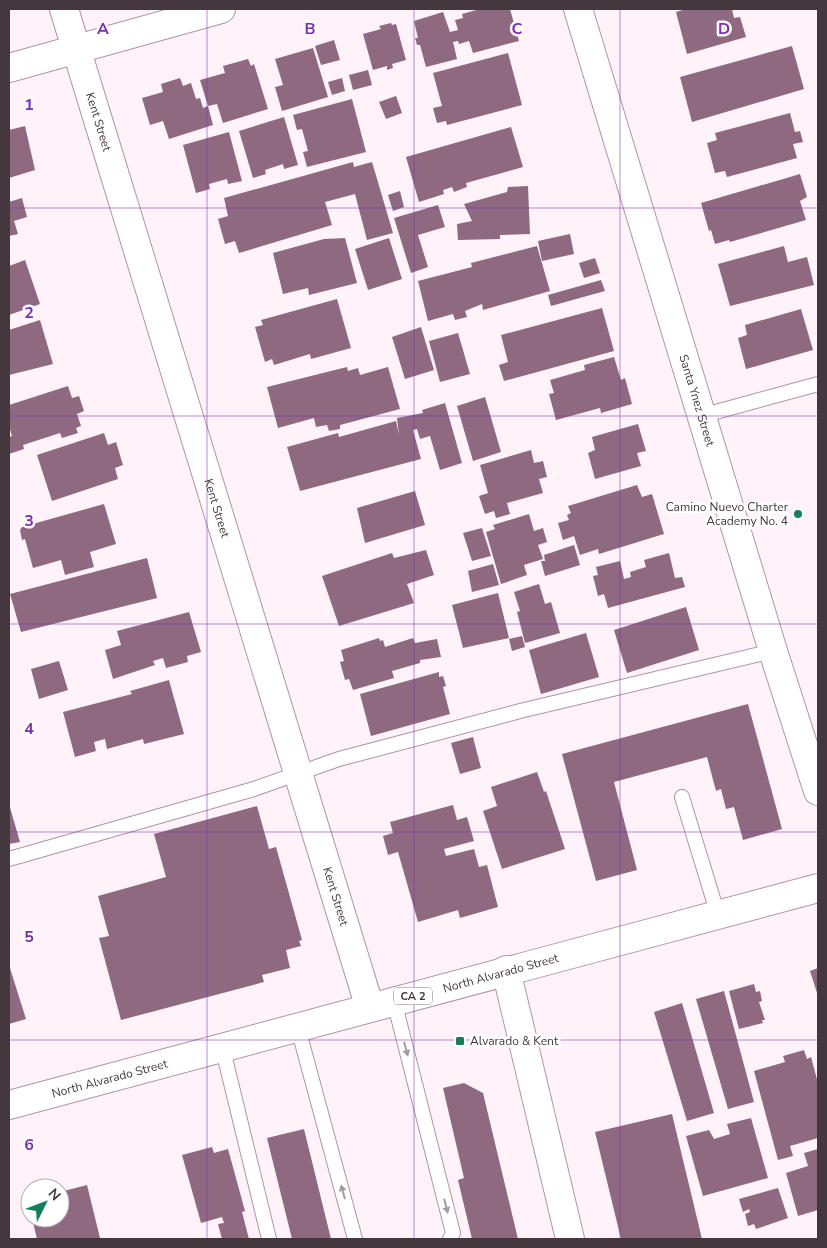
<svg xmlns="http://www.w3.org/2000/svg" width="827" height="1248" font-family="'Nunito Sans',sans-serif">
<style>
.building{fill:#8f697f}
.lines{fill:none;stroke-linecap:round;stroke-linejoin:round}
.service-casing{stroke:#b094a3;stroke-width:16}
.minor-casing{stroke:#b094a3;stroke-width:30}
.primary-casing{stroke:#b094a3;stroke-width:30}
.service{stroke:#fff;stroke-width:14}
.minor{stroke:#fff;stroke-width:28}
.primary{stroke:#fff;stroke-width:28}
.oneway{fill:#a29c9e}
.grid{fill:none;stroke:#7b2cbf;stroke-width:1;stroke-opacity:0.55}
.poi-dot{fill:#137f5a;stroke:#fff;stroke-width:2}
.labels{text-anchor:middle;stroke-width:5;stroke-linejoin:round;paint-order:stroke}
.shield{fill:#fff;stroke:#7c7478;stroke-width:1}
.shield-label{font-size:11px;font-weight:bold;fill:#44383e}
.street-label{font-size:12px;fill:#44383e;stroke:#fff}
.poi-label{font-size:12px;fill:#44383e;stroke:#fff;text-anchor:end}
.grid-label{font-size:16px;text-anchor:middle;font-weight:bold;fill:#7b2cbf;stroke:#fff;stroke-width:5;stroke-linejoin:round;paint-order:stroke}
</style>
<rect width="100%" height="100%" fill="#fff2f9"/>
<path class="building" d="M480,9H510L519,41L473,53L469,41L459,44L458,41L453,42L457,59L426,67L420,45H417L415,38H418L414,21L443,12L450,32L458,30L455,20L463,18L462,14Z
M686,9H732L734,18L740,17L746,37L687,54L676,12Z
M391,23L392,25L396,24L406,60L392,64L393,68L387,70V66L373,70L363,34L381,29L379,26Z
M334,40L340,60L321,65L315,46Z
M792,46L804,89L692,122L680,77Z
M313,48L328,97L282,111L275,87L283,85L275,59Z
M508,53L522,105L447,125L446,121L437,123L433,108L442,106L433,73Z
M248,59L251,66L254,64L268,109L223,123L217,104L208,106L200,80L225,73L223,66Z
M368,70L372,85L353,90L349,75Z
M180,78L183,86L191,83L196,99L200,98L203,108L208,106L213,125L169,139L163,121L150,125L142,98L163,92L161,84Z
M342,78L345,91L332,95L328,82Z
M396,96L402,113L386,119L379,102Z
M352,99L366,152L307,167L303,152L308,151L302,129L297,130L293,115Z
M790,113L795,132L800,131L803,142L793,144L797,158L727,177L725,171L715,173L707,143L717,140L715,133Z
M284,117L298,165L284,169L283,164L265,170L266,174L253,178L239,131Z
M25,126L35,170L9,178V130Z
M511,127L523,167L466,183L467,187L454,192L452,187L443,190L444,194L419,202L406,157Z
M229,132L242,181L228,184L227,179L209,184L210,189L196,193L183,145Z
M353,162L354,167L372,162L393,233L367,240L355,194L325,202L332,225L239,253L235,241L225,244L218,219L228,216L224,198Z
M800,174L807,197L800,201L806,220L730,242L729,240L715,244L711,230L709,231L701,203Z
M528,186L530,234L500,235V239L458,240L457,224L472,221L464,204L507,192L508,187Z
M400,191L404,207L393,211L388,195Z
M22,198L27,217L14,221L18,234L9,236V202Z
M438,205L445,227L418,235L428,267L411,273L394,218Z
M570,234L574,254L542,261L538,241Z
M345,238L357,283L309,295L308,288L283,294L273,253L324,239Z
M389,238L402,279L368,290L355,249Z
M537,246L550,291L483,310L482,304L465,311L467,317L455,320L453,314L428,321L418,281L472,267L471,263Z
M784,246L788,262L807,257L814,285L730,306L718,264Z
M595,258L600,273L584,278L579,263Z
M25,260L40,304L9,315V266Z
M601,280L605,291L551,306L548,295Z
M337,299L351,348L311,359L310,354L274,365L272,359L265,362L255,327L263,325L261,320Z
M602,308L614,351L504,381L499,365L508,362L501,335Z
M801,309L813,350L746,369L738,338L747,335L745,325Z
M40,320L53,364L9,375V330Z
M421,327L434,370L405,379L392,337Z
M458,333L470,374L440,382L429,341Z
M614,357L621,380L625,378L632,404L601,413L600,408L556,420L549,394L554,393L550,380L585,370L584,365Z
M347,367L348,371L358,368L360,375L388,367L400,409L340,425V429L329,431L327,425L316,427L314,418L278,428L267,387Z
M68,386L72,398L79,396L84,411L77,414L81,426L76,428L78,433L62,438L60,433L23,445L24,449L9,454V437L12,436L9,426V405Z
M485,397L501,452L473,461L457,406Z
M445,403L462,463L440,470L430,436L420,439L417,429L413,430L421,459L300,491L287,447L338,433L339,437L396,421L399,435L397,418L423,413L422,410Z
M638,424L646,451L637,453L641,466L595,479L588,453L595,450L592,437Z
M104,433L108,445L116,442L123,465L115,468L118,479L52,501L37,455Z
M531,450L534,463L543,461L547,477L539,479L543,493L507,503L510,514L496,518L494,511L485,514L479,496L488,493L480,465Z
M637,485L642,497L652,494L664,534L599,554L598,549L580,555L574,536L563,540L558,523L569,520L567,515L571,513L568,506Z
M415,491L425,525L365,543L357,508Z
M104,504L116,544L90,552L94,567L65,575L61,560L33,568L25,539L22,540L20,530L22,527Z
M529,514L534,531L543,528L547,542L538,545L543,559L524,565L527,575L501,584L486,532L495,529L493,525Z
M482,528L491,556L472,561L463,533Z
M574,545L580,565L545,576L541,561H545L544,555Z
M426,550L434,575L407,584L414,603L339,626L322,576L392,553L394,558Z
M669,553L675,578L682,577L685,587L608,608L604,594L598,596L593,576L598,575L596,567L620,561L624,579L631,577L630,572L646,567L644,560Z
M147,558L157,598L21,632L10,594Z
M493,564L499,585L472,592L468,571Z
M539,584L545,604L551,602L560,633L525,643L517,612L520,611L514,592Z
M498,593L509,638L463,648L452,605Z
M686,607L699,650L627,673L614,630Z
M189,612L201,652L187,656L188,662L166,668L163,658L153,661L155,665L113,679L105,650L121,645L117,631Z
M586,633L599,677L541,694L529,650Z
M522,636L525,647L512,651L509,639Z
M379,638L380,641L383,640L385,647L413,638L415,643L437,639L441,657L420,660V663L392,671L394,678L353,690L349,679L345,680L340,662L344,661L341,650Z
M59,661L68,690L39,699L31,669Z
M439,672V677L443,676L446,686L443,687L450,714L371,736L360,694Z
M169,680L184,734L144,744L143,739L107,749L105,739L94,742L96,751L75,757L63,712L132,694L130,691Z
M748,704L782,829L743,840L734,807L726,809L721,789L716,791L707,757L614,782L637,870L596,881L562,754Z
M473,737L481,768L460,774L451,743Z
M537,772L544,792L546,791L565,849L502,869L483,811L497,806L491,787Z
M9,804L20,842L9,844Z
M453,805L457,820L467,817L474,841L444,849L446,856L474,849L479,867L487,865L498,907L460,918L458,910L418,922L398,852L388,855L383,836L393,833L390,822Z
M257,806L269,849L276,847L302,940L299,941L301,946L286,950L290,968L262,975L264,982L121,1020L99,938L109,936L98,896L166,877L154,834Z
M9,965L26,1019L9,1024Z
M818,968V996L810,971Z
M754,984L756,992L760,991L762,1001L759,1002L765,1020H762L763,1023L739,1029L729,991Z
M724,991L754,1102L728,1109L696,999Z
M682,1003L714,1113L687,1121L654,1012Z
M804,1050L807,1059L811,1057L818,1083V1138L790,1146L793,1156L778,1160L754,1071L785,1062L783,1056Z
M464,1083L483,1093L518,1239H472L458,1180L464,1178L443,1088Z
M672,1114L702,1239H621L595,1132Z
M751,1118L768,1178L703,1196L686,1136L709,1130L714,1139L730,1134L727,1124Z
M304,1129L331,1239H292L267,1138Z
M212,1147L214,1153L228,1149L245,1211L242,1212L249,1239H222L218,1224L224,1223L222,1217L201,1223L182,1155Z
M818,1149V1210L798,1216L786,1173L808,1166L804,1153Z
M87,1185L100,1238L37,1239L32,1218H60V1192Z
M778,1188L788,1218L756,1229L754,1224L748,1226L745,1214L750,1212L749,1209L743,1212L739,1199Z"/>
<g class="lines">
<g class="service-casing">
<path id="service" d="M701,416L818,384
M682,797L718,915
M9,859L254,789L339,759L520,711L773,651
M394,1001L453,1233L450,1239
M298,1028L355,1239
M223,1050L269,1239"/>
</g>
<g class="minor-casing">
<g id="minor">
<path id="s1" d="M64,9L370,1008"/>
<path id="s2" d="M578,9L773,651L818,791"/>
<path d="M9,68L221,9"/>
<path d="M506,970L570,1239"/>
</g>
</g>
<g class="primary-casing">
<g id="primary">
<path id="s3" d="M9,1105C279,1035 548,959 818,888"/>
</g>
</g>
<use href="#service" class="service"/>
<use href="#minor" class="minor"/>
<use href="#primary" class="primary"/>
</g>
<defs><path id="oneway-solid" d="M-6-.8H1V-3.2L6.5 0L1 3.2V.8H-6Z" transform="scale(1.25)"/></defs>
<g class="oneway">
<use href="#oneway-solid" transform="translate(406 1049) rotate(75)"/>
<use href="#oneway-solid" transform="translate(343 1192) rotate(-105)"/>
<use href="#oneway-solid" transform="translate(446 1206) rotate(76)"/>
</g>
<path class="grid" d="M207,9V1239M414,9V1239M620,9V1239M9,208H818M9,416H818M9,624H818M9,832H818M9,1040H818"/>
<g class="poi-dot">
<circle cx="798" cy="514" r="5"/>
<rect x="455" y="1036" width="10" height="10" rx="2.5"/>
</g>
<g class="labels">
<rect class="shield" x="394" y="987.5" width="38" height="17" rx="4"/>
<g class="shield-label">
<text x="413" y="1000">CA 2</text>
</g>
<g class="street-label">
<text dy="4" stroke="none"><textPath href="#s1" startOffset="118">Kent Street</textPath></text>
<text dy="4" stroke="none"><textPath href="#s2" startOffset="409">Santa Ynez Street</textPath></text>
<text dy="4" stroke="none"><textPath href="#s1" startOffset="522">Kent Street</textPath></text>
<text dy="4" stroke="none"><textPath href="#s1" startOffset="928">Kent Street</textPath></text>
<text dy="4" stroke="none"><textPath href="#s3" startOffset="509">North Alvarado Street</textPath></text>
<text dy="4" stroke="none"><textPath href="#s3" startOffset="104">North Alvarado Street</textPath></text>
</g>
<g class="poi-label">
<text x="788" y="511">Camino Nuevo Charter<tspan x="788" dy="14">Academy No. 4</tspan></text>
<text x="470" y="1045" text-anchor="start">Alvarado &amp; Kent</text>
</g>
</g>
<g class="grid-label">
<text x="103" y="34">A</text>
<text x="310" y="34">B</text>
<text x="517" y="34">C</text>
<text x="724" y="34">D</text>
<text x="29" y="110">1</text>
<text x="29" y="318">2</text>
<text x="29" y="526">3</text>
<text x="29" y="734">4</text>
<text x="29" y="942">5</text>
<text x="29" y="1150">6</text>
</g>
<rect width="827" height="1248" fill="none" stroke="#44383e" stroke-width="20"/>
<g transform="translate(45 1203) rotate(48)"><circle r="24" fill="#ffffff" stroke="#b4afb2"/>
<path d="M0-4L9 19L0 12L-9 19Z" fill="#137f5a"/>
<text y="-8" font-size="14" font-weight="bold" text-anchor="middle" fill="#44383e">N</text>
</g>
</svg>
